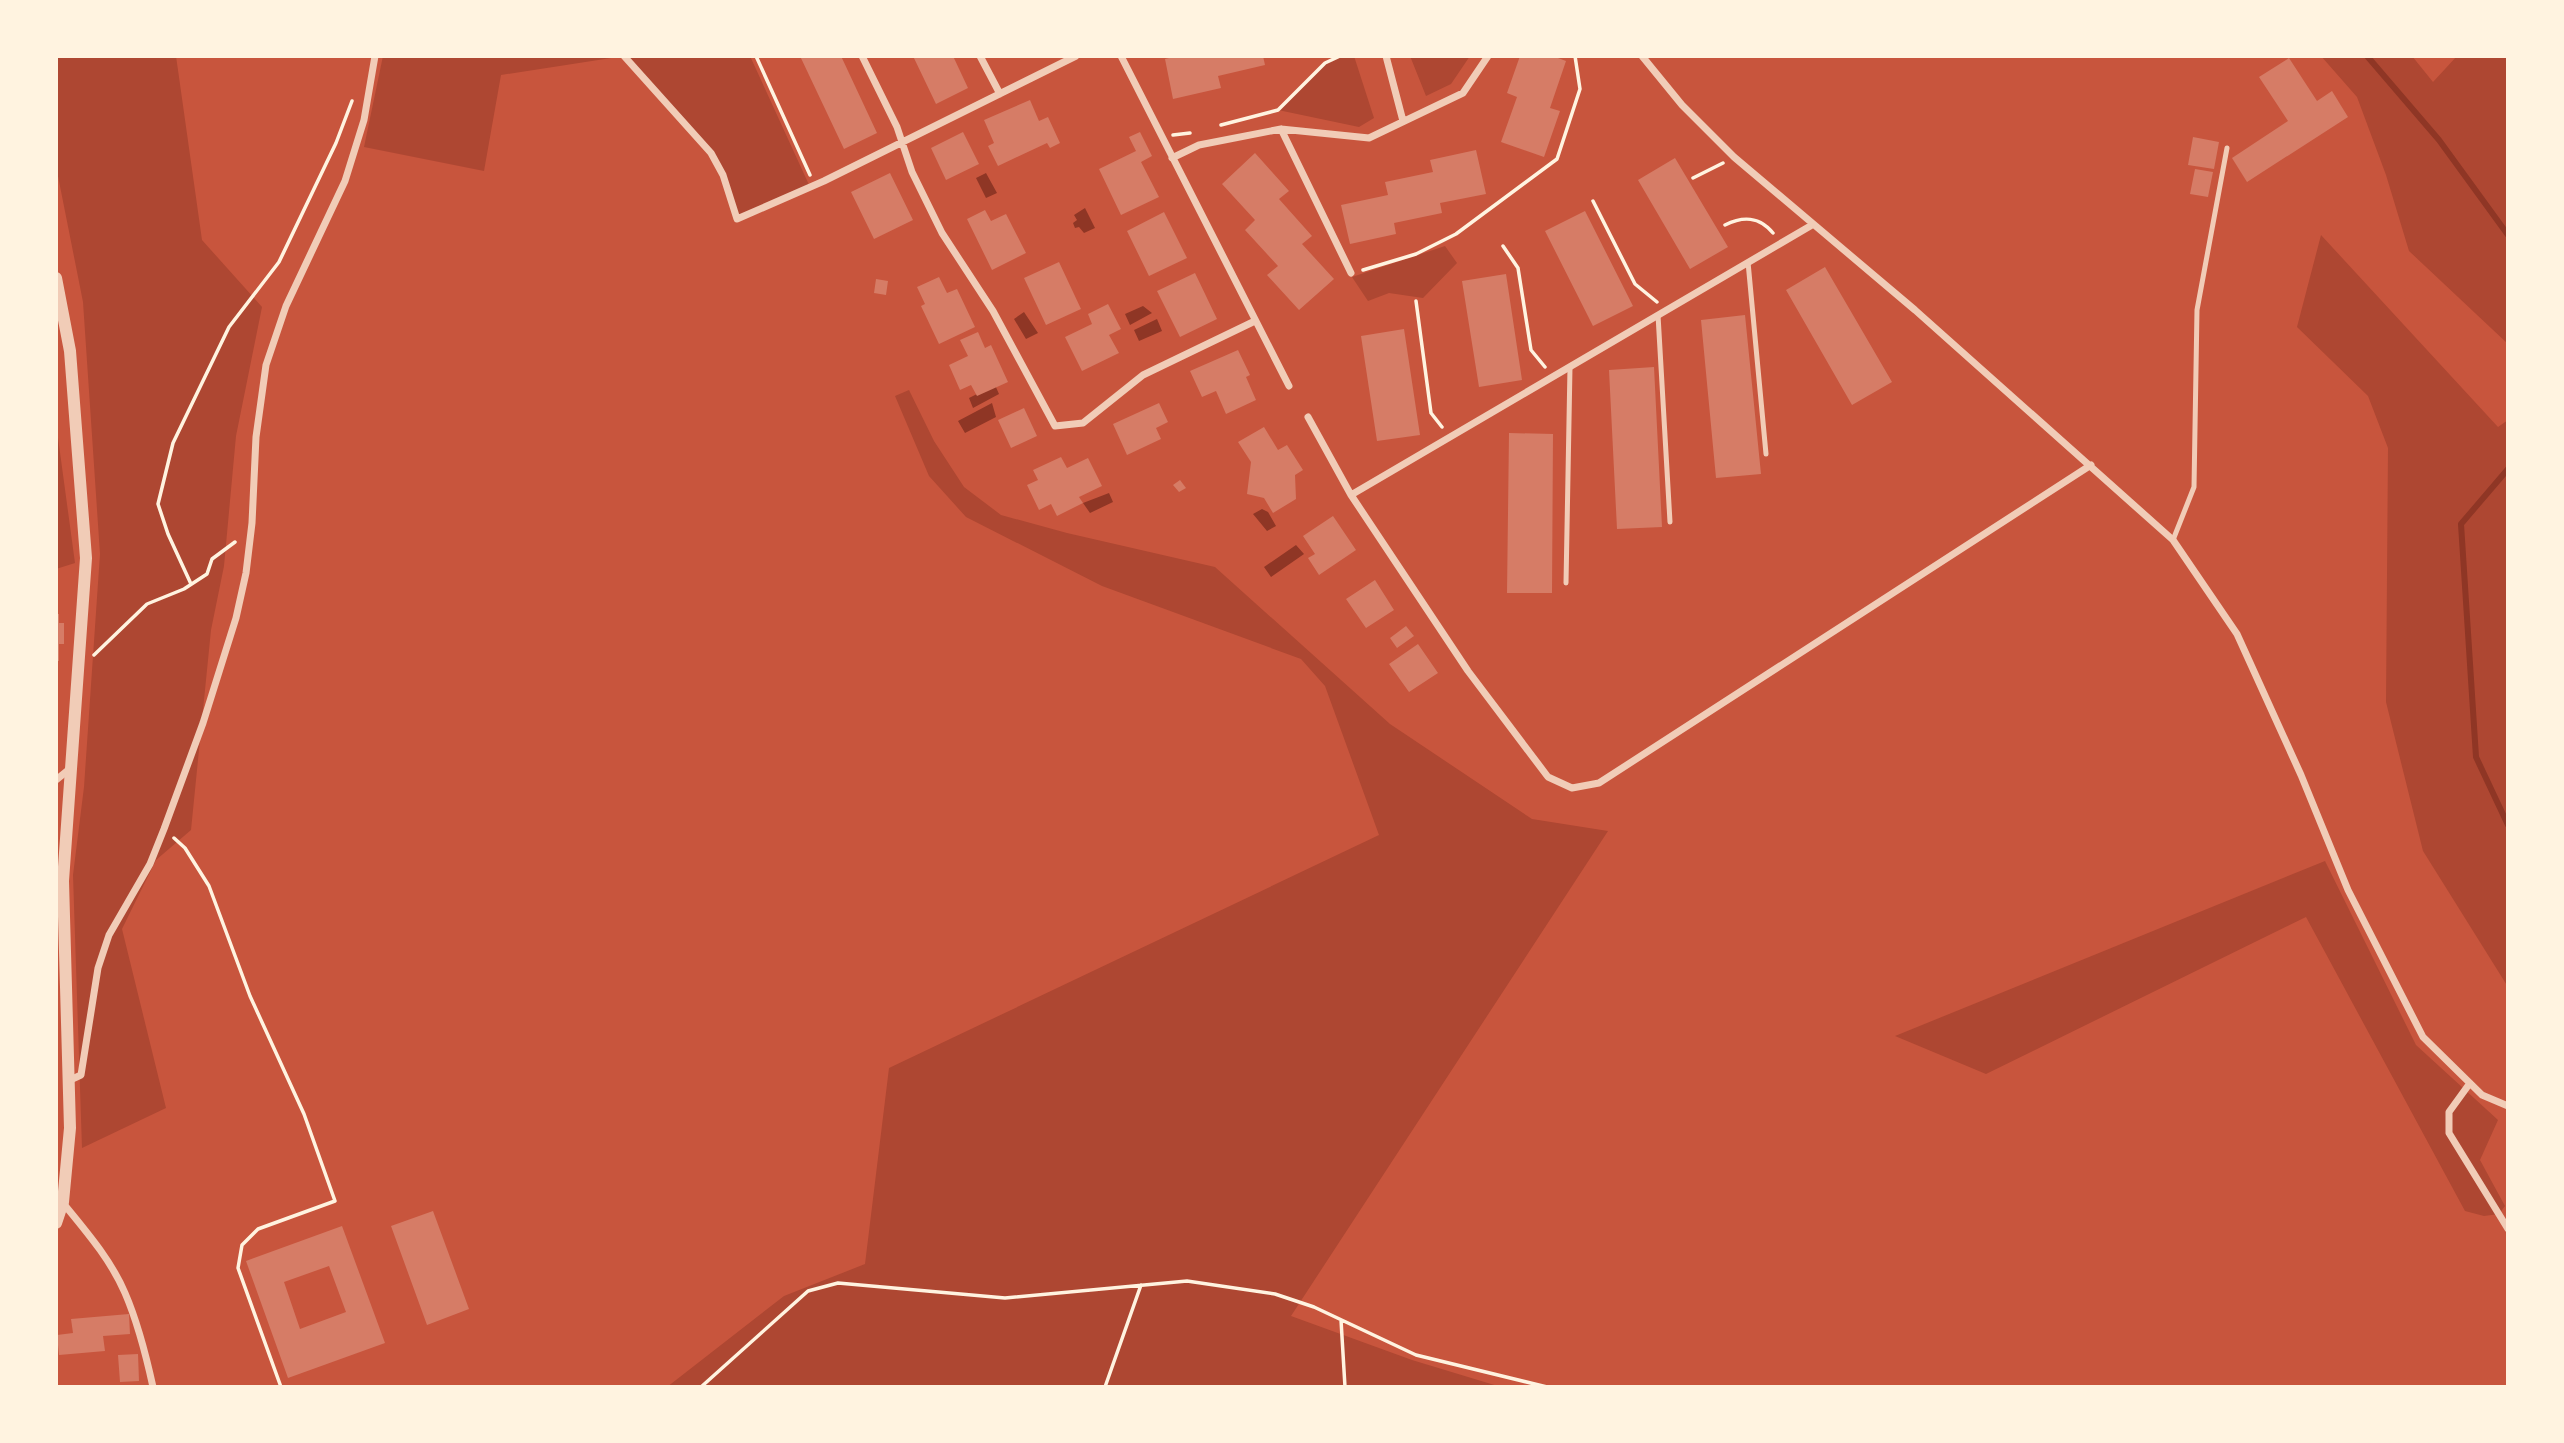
<svg xmlns="http://www.w3.org/2000/svg" width="2564" height="1443" font-family="Figtree,sans-serif">
<style>
.green{fill:#ae4732}
.water{fill:#8f3625}
.lines{fill:none;stroke-linecap:round;stroke-linejoin:round}
.stream{stroke:#8f3625;stroke-width:6}
.building{fill:#d67c66;fill-rule:evenodd}
.path{stroke:#fff3e0;stroke-width:3.5}
.service{stroke:#f1ccb7;stroke-width:5}
.minor{stroke:#f1ccb7;stroke-width:7}
.tertiary{stroke:#f1ccb7;stroke-width:12}
</style>
<rect width="100%" height="100%" fill="#c8553d"/>
<path class="green" d="M56,56H176L202,240L262,307L236,436L224,566L211,630L191,830L156,860L122,929L166,1108L82,1148L73,875L84,787L100,554L83,302L56,166Z
M383,56H750L810,187L737,219L711,153L624,56L501,75L484,171L364,147Z
M1340,56H1354L1374,118L1359,127L1278,110L1325,63Z
M1410,56H1470L1451,84L1426,96Z
M2321,56H2412L2433,82L2457,56H2508V344L2409,251L2386,175L2357,97Z
M2321,235L2498,427L2508,420V559L2506,565L2508,656V987L2423,851L2386,702L2388,448L2368,396L2297,327Z
M1445,246L1457,263L1423,298L1389,293L1368,301L1352,277Z
M909,390L934,441L964,487L1001,515L1067,533L1215,567L1390,724L1532,819L1608,831L1291,1316L1412,1360L1501,1387H667L784,1296L865,1264L889,1068L1379,835L1325,686L1301,659L1102,586L966,517L929,476L895,396Z
M56,423L75,563L56,569Z
M2325,861L2416,1045L2498,1120L2480,1160L2505,1206L2499,1214L2484,1216L2465,1211L2306,917L1986,1074L1895,1036Z"/>
<path class="water" d="M986,173L997,193L986,198L976,178Z
M1085,208L1095,228L1084,233L1079,227L1075,228L1073,223L1077,220L1074,215Z
M1143,306L1152,313L1130,325L1125,314Z
M1024,312L1038,333L1026,339L1014,319Z
M1157,319L1162,331L1139,341L1134,330Z
M995,385L999,394L973,408L969,398Z
M992,403L996,417L965,433L958,421Z
M1109,493L1113,502L1090,513L1083,503Z
M1262,509L1268,512L1276,526L1267,531L1253,514Z
M1296,545L1304,554L1271,577L1264,567Z"/>
<g class="lines">
<path class="stream" d="M2367,56L2439,140L2508,235
M2508,469L2461,524L2476,757L2508,825"/>
</g>
<path class="building" d="M800,56H841L877,133L844,149Z
M913,56H953L968,88L936,104Z
M1177,56H1263L1265,65L1218,76L1221,88L1173,99L1165,59Z
M1520,56H1559L1558,58L1566,61L1550,108L1560,111L1544,157L1501,142L1517,97L1507,93Z
M2289,58L2317,101L2332,91L2348,117L2247,182L2232,158L2288,121L2259,77Z
M1030,100L1039,121L1048,117L1060,143L1050,148L1047,143L998,166L988,146L994,143L984,120Z
M963,132L979,164L946,180L931,148Z
M1140,132L1152,156L1141,162L1159,197L1121,215L1099,169L1136,151L1129,137Z
M2193,137L2219,142L2214,169L2188,165Z
M1476,150L1486,194L1440,203L1442,213L1394,223L1396,234L1350,244L1341,205L1388,195L1385,182L1433,172L1430,160Z
M1255,153L1289,191L1279,199L1312,236L1302,244L1334,279L1299,310L1267,275L1278,266L1245,230L1255,220L1222,184Z
M1675,158L1728,247L1690,269L1638,180Z
M2195,169L2213,172L2208,197L2190,194Z
M890,173L913,220L874,239L851,192Z
M985,210L991,221L1006,214L1026,253L992,270L967,219Z
M1585,211L1633,306L1593,326L1545,231Z
M1164,212L1187,258L1149,276L1127,231Z
M1059,262L1081,309L1046,325L1024,278Z
M1825,267L1892,382L1852,405L1786,290Z
M1195,273L1217,319L1180,337L1157,291Z
M1506,274L1522,380L1479,387L1462,281Z
M939,277L947,293L957,289L975,327L939,344L921,306L925,304L917,287Z
M876,279L888,281L886,295L874,293Z
M1108,304L1121,329L1109,335L1119,353L1082,371L1065,337L1092,324L1088,314Z
M1745,315L1761,474L1716,478L1701,320Z
M1404,329L1420,435L1377,441L1361,336Z
M978,332L985,348L991,345L1008,382L977,396L971,385L960,390L949,365L968,356L960,340Z
M1238,350L1250,375L1246,377L1256,400L1226,414L1216,391L1202,397L1190,371Z
M1654,367L1662,527L1617,529L1609,370Z
M1159,403L1168,422L1156,428L1161,439L1127,455L1113,424Z
M1024,408L1037,436L1011,448L998,420Z
M1264,427L1278,450L1287,445L1303,470L1295,475L1296,499L1273,513L1264,498L1247,494L1251,462L1238,442Z
M1509,433L1553,434L1552,593H1507Z
M1061,457L1067,468L1088,458L1102,486L1079,497L1083,503L1057,516L1051,504L1039,510L1027,485L1038,480L1033,470Z
M1180,480L1186,488L1179,492L1173,485Z
M1333,516L1356,550L1319,575L1308,558L1315,554L1303,536Z
M1375,580L1394,610L1366,628L1346,599Z
M56,614H59V623H64V644H59V661H56Z
M1406,626L1414,636L1397,648L1390,638Z
M1418,644L1438,673L1409,692L1389,664Z
M433,1211L469,1309L427,1325L391,1226Z
M342,1226L385,1343L288,1378L246,1261ZM329,1266L346,1312L300,1329L284,1282Z
M129,1314L130,1334L103,1336L105,1351L59,1355L57,1335L73,1333L71,1319Z
M138,1354L139,1381L120,1382L118,1355Z"/>
<g class="lines">
<path class="path" d="M756,56L810,175
M1221,125L1278,110L1325,63L1340,56
M1173,135L1190,133
M1693,178L1723,163
M1593,201L1635,284L1657,302
M1725,225C1743,216 1759,216 1773,233
M1503,246L1518,268L1531,350L1545,367
M1363,270L1416,254L1456,234L1557,159L1580,89L1575,56
M1416,301L1431,413L1442,427
M191,584L168,534L158,504L173,443L229,327L279,262L336,143L352,101
M94,655L147,604L184,589L207,574L212,559L235,542
M174,838L185,848L209,886L250,996L304,1114L335,1201L258,1229L242,1245L238,1268L281,1387
M1341,1320L1345,1387
M701,1387L808,1291L838,1283L1005,1298L1187,1281L1275,1294L1314,1307L1416,1355L1547,1387
M1105,1387L1141,1285"/>
<path class="service" d="M1748,262L1766,454
M1658,315L1670,522
M2173,540L2194,487L2197,310L2227,148
M1566,583L1570,367"/>
<path class="minor" d="M624,56L711,153L723,175L737,219L824,181L1076,56
M862,56L897,127L912,172L942,233L993,311L1055,426L1083,423L1143,375L1255,321
M980,56L1000,94
M1121,56L1289,386
M1386,56L1403,121
M1642,56L1682,105L1734,157L1915,310L2173,540L2237,634L2301,775L2348,890L2423,1037L2482,1095L2508,1106
M1281,129L1351,273
M1172,158L1199,145L1281,129L1369,138L1463,93L1488,56
M1308,417L1351,495L1468,671L1548,777L1572,788L1599,783L2091,465
M1351,495L1812,225
M56,780L72,767
M68,1081L81,1075L98,968L109,935L150,864L164,829L203,723L236,618L246,573L252,523L256,437L266,365L286,306L345,181L364,120L375,56
M2470,1083L2449,1112V1133L2508,1229
M63,1203C86,1231 111,1260 125,1293C138,1323 146,1355 153,1387"/>
<path class="tertiary" d="M56,278L70,351L86,558L63,881L70,1128L63,1202L56,1223"/>
</g>
<rect width="2564" height="1443" fill="none" stroke="#fff3e0" stroke-width="116"/>
</svg>
